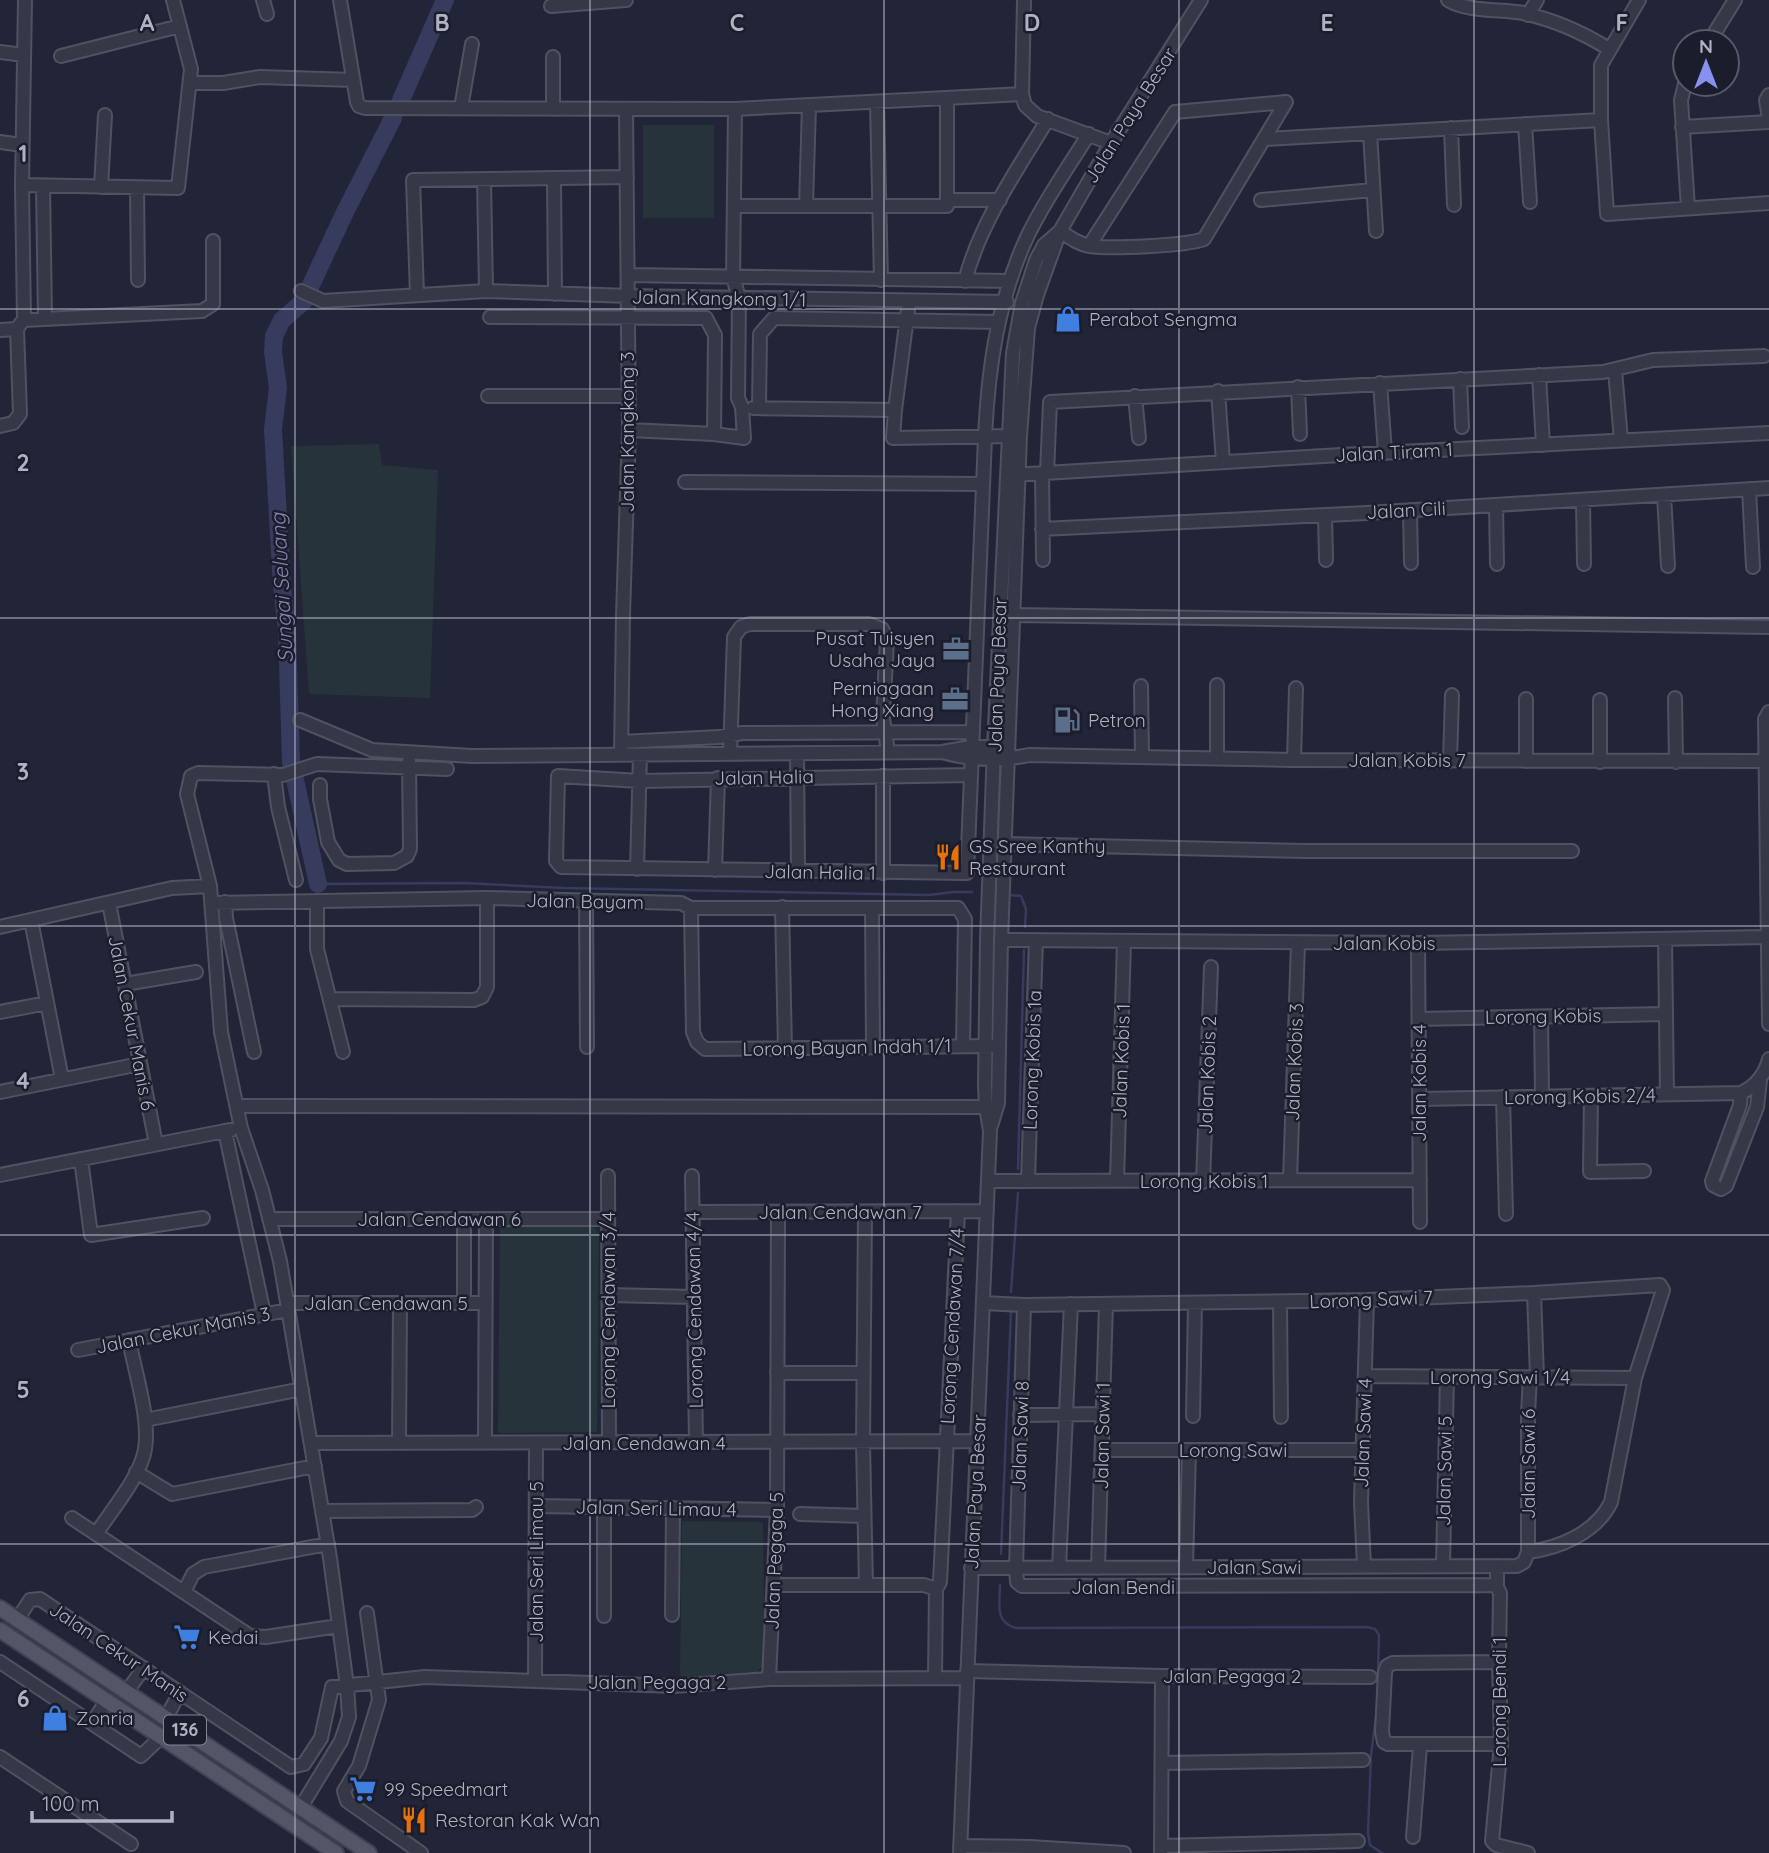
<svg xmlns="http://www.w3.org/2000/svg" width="1769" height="1853" font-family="Quicksand,sans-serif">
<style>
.green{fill:#27333b}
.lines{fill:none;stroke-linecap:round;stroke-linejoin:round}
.stream{stroke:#373b5d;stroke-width:2.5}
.river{stroke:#373b5d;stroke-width:18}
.minor-casing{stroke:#505262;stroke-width:16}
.major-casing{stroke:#3f4151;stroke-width:18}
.minor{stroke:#363747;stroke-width:12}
.major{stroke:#545667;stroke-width:14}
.grid{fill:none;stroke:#b0b2c4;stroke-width:2;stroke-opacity:0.55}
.labels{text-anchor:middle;stroke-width:5;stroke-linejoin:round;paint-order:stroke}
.shield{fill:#1b1d2c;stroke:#838596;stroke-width:2}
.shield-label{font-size:18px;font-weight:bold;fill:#b0b2c4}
.street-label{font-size:19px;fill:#b0b2c4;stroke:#1b1d2c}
.poi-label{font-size:19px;fill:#b0b2c4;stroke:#1b1d2c;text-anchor:start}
.water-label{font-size:21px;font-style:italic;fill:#8187af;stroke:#1b1d2c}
.grid-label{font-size:23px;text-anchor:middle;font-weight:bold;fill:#b0b2c4;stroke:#1b1d2c;stroke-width:5;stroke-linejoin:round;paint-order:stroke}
</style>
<rect width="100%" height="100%" fill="#222537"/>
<path class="green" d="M643,125H714V218H643Z
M379,444L382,465L438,470L430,698L309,694L291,446Z
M500,1227H594L599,1234L597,1432L498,1433Z
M682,1521L763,1522L765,1663L757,1672L680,1677Z"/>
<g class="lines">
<path class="stream" d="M318,884L463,883L564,888L929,895L953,892H972
M1009,895L1021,896L1026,909L1025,927
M1018,1169L1024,950
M1011,1292L1018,1193
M1001,1554L1011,1312
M1000,1585C1000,1604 994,1622 1016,1628L1367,1627L1375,1629L1379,1635L1377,1709L1371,1755L1368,1833L1370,1845L1382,1853"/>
<path class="river" d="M401,100L445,0
M311,285L345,212L393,118
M304,301L282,320L274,336L273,352L278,388L273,429L282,587L287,630L291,762L318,884"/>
<g class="minor-casing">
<path id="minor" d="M263,0L267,14
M340,0L357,102L359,106L365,108L735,109L1022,94
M1024,0L1022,94L1025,105L1037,116L1111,143
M1448,0C1467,12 1500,9 1523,13C1555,20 1582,32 1609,49
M1639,0L1601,65V120L1607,214L1769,203
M551,6L626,0
M1528,15L1537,0
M1709,42L1735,0
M0,52L24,55
M61,56L180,26
M190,83H223L260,77L353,80
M1685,84L1681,100L1688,208
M1769,95L1766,100L1769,119
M877,102L881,280
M461,108L472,44
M553,109V57
M1525,124L1530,202
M1682,127L1769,122
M1451,128L1454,205
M1370,133L1376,231
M1264,139L1601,120
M0,142L22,145
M554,178L555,294
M484,179L486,291
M22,185L178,188L191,69L173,0
M43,186L45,319
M101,187L105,115
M137,188L138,280
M947,200H1000
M1261,200L1373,190
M734,206H947V98
M806,206L809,106
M1060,231C1069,237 1078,244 1089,246C1110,249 1185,246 1204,239L1286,102
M1089,246L1175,112L1286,102
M629,275L1010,281
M965,281C980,223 1017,170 1048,119
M301,291L323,301L486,291L629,296L1007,302
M417,294L413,180L627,177
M909,301L895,410L893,438L1013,436
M490,317L706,318L715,335L714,434
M24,320L22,185L25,0
M24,320L202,311L213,304V241
M0,330L17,329L21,323
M1615,370L1621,440
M1539,375L1543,445
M1460,379L1462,427
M1380,383L1385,452
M1298,387L1300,434
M1218,391L1223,462
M488,396H629
M1135,396L1139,438
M753,408L895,410
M759,408L760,334L774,318L999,322
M0,426L13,423L20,414L17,329
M629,430L714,434L744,438L742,407L738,398L739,298L733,277L735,109
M1042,473L1043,560
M1047,473L1050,402L1603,372L1653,360L1764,356
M1013,475L1341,455L1769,433
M685,482L983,484
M1749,489L1753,567
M1664,495L1668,566
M1583,500L1584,564
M1496,505L1497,564
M1410,510L1411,563
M1325,515L1326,560
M1042,529L1367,513L1769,488
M1014,615L1769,627
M1141,686L1142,756
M1675,698L1676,762
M1526,699V761
M1769,712L1765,719L1769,1024
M300,720L372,750L472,756L942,752L971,747H1000
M621,742L719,737L742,733L971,732
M942,752C970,760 1000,761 1029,755L1294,760L1766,761
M797,753L798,871
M730,754L734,637L741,627L750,624H869L882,629L887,639L883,718L888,752
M621,755L623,615L629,430L626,110
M1217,758V685
M1294,760L1296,688
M1450,761L1452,695
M1600,762V700
M274,774L278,807L296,880
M970,775L640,781L558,776L556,861L561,867L967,873L985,438C988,368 998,299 1028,235C1045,200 1068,167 1089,134
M883,776V873
M320,785V799L328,842L339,860L347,864L394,863L407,856L410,849L409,761
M1004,844L1305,851H1572
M637,869L640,755
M715,870L718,778
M317,901V949L343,1052
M586,901L587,1047
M225,902L226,918L254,1052
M109,903L156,1144
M212,903L487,898L681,903L691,908H958L965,919L963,1046
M782,907L785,1049
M691,908L693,1032L697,1042L705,1049L992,1046
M872,908L873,1047
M31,920L62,1079
M0,927L172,888L210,886
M1665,939L1667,1094
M1001,940L1418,943L1768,937
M1418,943L1420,1222
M125,984L196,972
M330,999L474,1000L482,997L487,987V898
M0,1012L47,1003
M1541,1017L1542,1096
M1419,1019L1666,1014
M0,1092L140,1064
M1741,1093L1740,1105L1712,1181L1713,1185L1721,1189L1726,1186L1757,1107L1760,1080
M1591,1096L1590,1172L1644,1171
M1503,1097L1506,1214
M1420,1099L1741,1093C1756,1086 1765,1075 1769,1059
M237,1106L986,1107
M991,1126L998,1103L1001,940L1020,436L1028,328L1037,295L1060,231L1111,143L1201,0
M231,1130L225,1131L264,1314
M81,1159L91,1235L203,1218
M0,1175L225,1131
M608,1176L609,1443
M692,1176L696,1443
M1028,1180L1036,940
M1290,1180L1298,943
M988,1181L1420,1180
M1117,1181L1124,941
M1203,1182L1211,967
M693,1212L987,1211
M865,1212L863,1443L866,1585
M269,1219H608
M464,1219V1303
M1534,1293L1537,1377
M608,1295L694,1297
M1280,1302L1281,1417
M287,1303H485
M984,1303L1024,1305L1367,1300L1534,1293L1660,1285L1663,1290L1635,1378L1611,1502C1597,1532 1560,1548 1528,1552
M1024,1305L1016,1568L1017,1582L1022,1586L1493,1585L1497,1587
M78,1350L288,1310
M777,1373H863
M1365,1376L1635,1378
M1020,1415L1102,1414
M1193,1416L1195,1303
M145,1420L302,1389
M311,1443L978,1441
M399,1443L400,1303
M485,1443L486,1219
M1102,1450H1363
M136,1472L172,1494L315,1466
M536,1506L777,1510
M323,1511L472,1510L476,1507
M800,1514L864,1516
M72,1518L250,1636L266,1637L338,1626
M96,1534C111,1511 141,1476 145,1449C150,1418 135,1372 129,1340
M1364,1566L1361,1502L1367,1300
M1443,1566L1447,1377
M1497,1566V1587L1500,1593L1499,1662L1501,1744L1492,1841L1496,1845L1528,1853
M1186,1567L1189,1450
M971,1568L1517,1566L1524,1562L1528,1552V1414L1530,1377
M1059,1568L1071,1304
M1098,1568L1106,1304
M775,1585H924L936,1589
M936,1589L940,1582L958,1211
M184,1592L193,1574L204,1567L328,1544
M367,1613L379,1700L359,1766L344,1791L347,1801L421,1853
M672,1615L673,1508
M604,1616V1507
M17,1620L30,1600L40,1599L291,1767L304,1764L321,1738L332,1687L425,1677L674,1686L769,1679L967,1678
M0,1662L141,1756L160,1738
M1499,1662L1393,1663L1387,1666L1385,1672L1382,1732L1384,1742L1388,1744H1501
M967,1671L1162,1676L1370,1677
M935,1678L936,1589
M769,1679L777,1510L778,1212
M535,1680L536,1443
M127,1691L144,1668
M166,1718L180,1692
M92,1723L106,1702
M0,1757L131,1844
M1162,1763L1363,1760
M301,1807L341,1741L349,1717L347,1686L330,1558L280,1261L262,1190L241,1128L221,1032L210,886L187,794L191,776L198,773L283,775L317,764L447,769
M1413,1837L1420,1746
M960,1846L1030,1847L1124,1853
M1161,1846L1358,1841
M960,1853L990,1131L986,1107L985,1084L987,940L994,747L1013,353L1022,303L1036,260L1044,245L1060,231
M1161,1853L1162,1676"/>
</g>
<g class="major-casing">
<path id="major" d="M0,1608L369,1853
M0,1630L336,1853"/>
</g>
<use href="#minor" class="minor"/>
<use href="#major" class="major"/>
</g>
<path class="grid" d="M295,0V1853M590,0V1853M884,0V1853M1179,0V1853M1474,0V1853M0,309H1769M0,618H1769M0,926H1769M0,1235H1769M0,1544H1769"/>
<defs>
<g id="shop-bare" transform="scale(2.1)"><path d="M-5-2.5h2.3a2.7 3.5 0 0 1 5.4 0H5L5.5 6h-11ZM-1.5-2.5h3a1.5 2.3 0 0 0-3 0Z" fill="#3f7fe0" stroke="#1b1d2c" stroke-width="2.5" paint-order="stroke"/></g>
<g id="office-bare" transform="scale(2.1)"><path d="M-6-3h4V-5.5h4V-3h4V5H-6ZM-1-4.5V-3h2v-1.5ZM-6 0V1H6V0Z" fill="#5c6f8a" stroke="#1b1d2c" stroke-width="2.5" paint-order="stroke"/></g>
<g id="fuel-bare" transform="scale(2.1)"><path d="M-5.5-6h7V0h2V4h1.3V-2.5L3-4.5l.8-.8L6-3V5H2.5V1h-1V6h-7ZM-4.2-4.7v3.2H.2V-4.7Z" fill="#5c6f8a" stroke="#1b1d2c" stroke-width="2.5" paint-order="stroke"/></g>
<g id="restaurant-bare" transform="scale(2.1)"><path d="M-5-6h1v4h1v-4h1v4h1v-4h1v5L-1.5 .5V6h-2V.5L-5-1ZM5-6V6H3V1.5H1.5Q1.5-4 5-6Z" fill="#e8710a" stroke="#1b1d2c" stroke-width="2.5" paint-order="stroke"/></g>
<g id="supermarket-bare" transform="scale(2.1)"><path d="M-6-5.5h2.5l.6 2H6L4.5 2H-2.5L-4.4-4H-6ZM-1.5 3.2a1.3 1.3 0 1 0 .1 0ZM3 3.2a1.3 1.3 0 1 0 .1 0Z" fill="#3f7fe0" stroke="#1b1d2c" stroke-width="2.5" paint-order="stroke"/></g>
</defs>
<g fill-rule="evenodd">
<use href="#shop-bare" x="1068" y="319"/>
<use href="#office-bare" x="956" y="649"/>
<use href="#office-bare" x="955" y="699"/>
<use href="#fuel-bare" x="1067" y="720"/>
<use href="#restaurant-bare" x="948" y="857"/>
<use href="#supermarket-bare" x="187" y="1637"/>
<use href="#shop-bare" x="55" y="1718"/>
<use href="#supermarket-bare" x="363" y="1789"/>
<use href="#restaurant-bare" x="414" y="1820"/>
</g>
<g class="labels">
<rect class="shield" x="164" y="1715.5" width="42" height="29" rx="5"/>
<g class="shield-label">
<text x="185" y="1736">136</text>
</g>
<g class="street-label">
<text transform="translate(1130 115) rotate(-58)" y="7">Jalan Paya Besar</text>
<text transform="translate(719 298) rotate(1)" y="7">Jalan Kangkong 1/1</text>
<text transform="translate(627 432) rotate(-90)" y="7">Jalan Kangkong 3</text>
<text transform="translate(1394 452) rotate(-3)" y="7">Jalan Tiram 1</text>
<text transform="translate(1406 510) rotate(-3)" y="7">Jalan Cili</text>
<text transform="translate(997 675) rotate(-88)" y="7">Jalan Paya Besar</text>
<text x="1407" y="767">Jalan Kobis 7</text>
<text transform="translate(764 777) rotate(-1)" y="7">Jalan Halia</text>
<text transform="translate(820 872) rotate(1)" y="7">Jalan Halia 1</text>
<text transform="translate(585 901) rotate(1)" y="7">Jalan Bayam</text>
<text x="1384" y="950">Jalan Kobis</text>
<text transform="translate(1543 1016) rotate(-1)" y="7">Lorong Kobis</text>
<text transform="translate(132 1023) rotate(79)" y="7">Jalan Cekur Manis 6</text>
<text transform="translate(847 1047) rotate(-1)" y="7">Lorong Bayan Indah 1/1</text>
<text transform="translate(1032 1060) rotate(-88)" y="7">Lorong Kobis 1a</text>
<text transform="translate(1121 1061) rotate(-88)" y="7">Jalan Kobis 1</text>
<text transform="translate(1294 1062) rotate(-88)" y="7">Jalan Kobis 3</text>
<text transform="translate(1207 1075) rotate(-88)" y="7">Jalan Kobis 2</text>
<text transform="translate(1419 1083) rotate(-90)" y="7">Jalan Kobis 4</text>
<text transform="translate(1580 1096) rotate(-1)" y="7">Lorong Kobis 2/4</text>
<text x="1204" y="1188">Lorong Kobis 1</text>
<text x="840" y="1219">Jalan Cendawan 7</text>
<text x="439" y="1226">Jalan Cendawan 6</text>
<text transform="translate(1371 1299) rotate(-2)" y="7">Lorong Sawi 7</text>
<text x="386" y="1310">Jalan Cendawan 5</text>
<text transform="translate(608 1310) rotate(-90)" y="7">Lorong Cendawan 3/4</text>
<text transform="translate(694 1310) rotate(-91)" y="7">Lorong Cendawan 4/4</text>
<text transform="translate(952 1326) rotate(-87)" y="7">Lorong Cendawan 7/4</text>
<text transform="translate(183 1330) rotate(-11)" y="7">Jalan Cekur Manis 3</text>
<text x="1500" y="1384">Lorong Sawi 1/4</text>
<text transform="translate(1363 1433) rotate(-88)" y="7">Jalan Sawi 4</text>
<text transform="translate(1020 1436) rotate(-88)" y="7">Jalan Sawi 8</text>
<text transform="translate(1102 1436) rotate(-89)" y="7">Jalan Sawi 1</text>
<text x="644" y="1450">Jalan Cendawan 4</text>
<text x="1233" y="1457">Lorong Sawi</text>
<text transform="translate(1528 1464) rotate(-90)" y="7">Jalan Sawi 6</text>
<text transform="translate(1444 1471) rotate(-89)" y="7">Jalan Sawi 5</text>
<text transform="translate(975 1492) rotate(-87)" y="7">Jalan Paya Besar</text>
<text transform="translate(656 1508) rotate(1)" y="7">Jalan Seri Limau 4</text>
<text transform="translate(774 1561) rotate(-88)" y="7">Jalan Pegaga 5</text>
<text transform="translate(536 1562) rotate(-90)" y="7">Jalan Seri Limau 5</text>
<text x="1254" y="1574">Jalan Sawi</text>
<text x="1123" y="1594">Jalan Bendi</text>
<text transform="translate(119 1652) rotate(34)" y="7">Jalan Cekur Manis</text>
<text x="1232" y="1683">Jalan Pegaga 2</text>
<text x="657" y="1689">Jalan Pegaga 2</text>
<text transform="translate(1499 1702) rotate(-90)" y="7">Lorong Bendi 1</text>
</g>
<g class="poi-label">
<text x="1089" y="326">Perabot Sengma</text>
<text x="935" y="645" text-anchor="end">Pusat Tuisyen<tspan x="935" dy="22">Usaha Jaya</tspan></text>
<text x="934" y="695" text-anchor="end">Perniagaan<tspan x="934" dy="22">Hong Xiang</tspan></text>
<text x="1088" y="727">Petron</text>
<text x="969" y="853">GS Sree Kanthy<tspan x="969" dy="22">Restaurant</tspan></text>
<text x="208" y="1644">Kedai</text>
<text x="76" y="1725">Zonria</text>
<text x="384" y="1796">99 Speedmart</text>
<text x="435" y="1827">Restoran Kak Wan</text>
</g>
<g class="water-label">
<text transform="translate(282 588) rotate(-93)" y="7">Sungai Seluang</text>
</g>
</g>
<g class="grid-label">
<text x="147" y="31">A</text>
<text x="442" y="31">B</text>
<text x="737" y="31">C</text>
<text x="1032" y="31">D</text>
<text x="1327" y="31">E</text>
<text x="1622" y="31">F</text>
<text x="23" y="162">1</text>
<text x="23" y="471">2</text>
<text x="23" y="780">3</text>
<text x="23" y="1089">4</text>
<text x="23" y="1398">5</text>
<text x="23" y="1707">6</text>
</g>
<g transform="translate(1706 63)"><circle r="33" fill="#1b1d2c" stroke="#575969" stroke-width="2"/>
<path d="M0-5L12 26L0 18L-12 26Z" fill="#8991f0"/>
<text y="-10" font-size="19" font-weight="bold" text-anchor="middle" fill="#b0b2c4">N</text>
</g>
<path d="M32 1811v10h140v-10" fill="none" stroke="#b0b2c4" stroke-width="3.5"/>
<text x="42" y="1811" font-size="21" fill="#b0b2c4" stroke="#1b1d2c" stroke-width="5" paint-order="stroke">100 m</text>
</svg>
